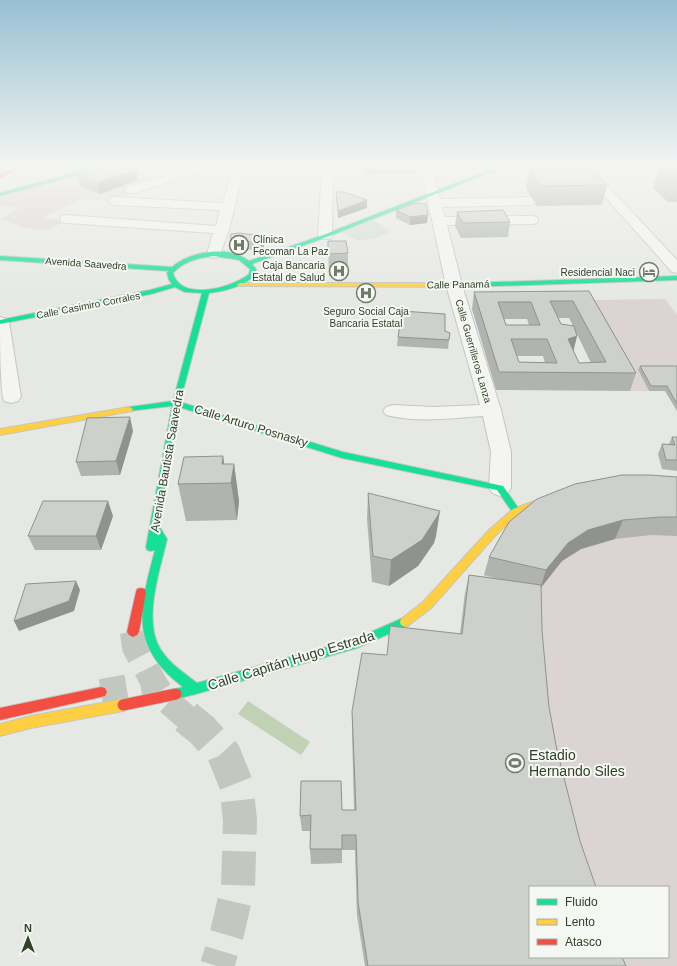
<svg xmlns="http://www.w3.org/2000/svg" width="677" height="966" font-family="Arial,sans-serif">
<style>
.built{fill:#d5dbd2}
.green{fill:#dcd4d4;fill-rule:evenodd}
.water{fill:#c1d2b4}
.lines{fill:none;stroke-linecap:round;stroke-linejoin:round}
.secondary-tunnel-far1{stroke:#c2c7bf;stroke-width:26;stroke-dasharray:26 14;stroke-linecap:butt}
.secondary-tunnel{stroke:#c2c7bf;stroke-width:34;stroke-dasharray:34 17;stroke-linecap:butt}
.street-casing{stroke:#c4c6c2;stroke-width:2}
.fast-casing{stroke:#c4c6c2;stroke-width:2}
.slow-casing{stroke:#c4c6c2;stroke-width:2}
.jam-casing{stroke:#c4c6c2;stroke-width:2}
.street{fill:#f4f5f3;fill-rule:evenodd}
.fast{fill:#16e098;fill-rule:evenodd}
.slow{fill:#ffcf43;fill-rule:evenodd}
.jam{fill:#f24e42;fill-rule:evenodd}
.jam-bridge-casing{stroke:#c2c6c0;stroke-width:13;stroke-linecap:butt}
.jam-bridge{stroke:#f24e42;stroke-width:11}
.wall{fill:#b1b3af;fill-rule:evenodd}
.shaded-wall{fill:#90928f}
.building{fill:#ced0cc;stroke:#90928f;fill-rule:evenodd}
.labels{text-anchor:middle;stroke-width:4;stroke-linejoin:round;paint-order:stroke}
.far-poi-label{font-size:10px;fill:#32412b;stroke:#f4f7f2;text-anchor:end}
.far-street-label{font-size:10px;fill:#32412b;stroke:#f4f7f2}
.street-label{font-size:12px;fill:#32412b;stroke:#f4f7f2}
.near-street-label{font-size:14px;fill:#32412b;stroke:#f4f7f2}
.near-poi-label{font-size:14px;fill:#32412b;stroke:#f4f7f2;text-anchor:start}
</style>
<rect width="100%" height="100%" fill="#e6e8e4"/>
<path class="built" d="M374,220L391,232L375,238L359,241L341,232Z"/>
<path class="green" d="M122,167L140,174L143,173L158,180L126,190L130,193L124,197L117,196L103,201L81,199L46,216V218L64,221C40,238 26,226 0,220V219L20,208L0,206V197L83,173Z
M665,299L677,315V371H638L649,391H630L584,307L591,300Z
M677,497V966H365L357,915L355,850H342V863L311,864L312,831H302L342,825H355L352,728L386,673L388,644L458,652L465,593L480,596L484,575L504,541ZM530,887H668V957H530Z"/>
<path class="water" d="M248,701L310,742L301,755L238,714Z"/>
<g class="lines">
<path class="secondary-tunnel-far1" d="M133,632L135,647L154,683L163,697L187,718
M101,692L154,683"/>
<path class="secondary-tunnel" d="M186,717L202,730L224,754L236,784L240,820L238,886L227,933L217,966"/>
<g class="street-casing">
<path id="street" d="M108,165H125L124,167C115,170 87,179 80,171L86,168Z
M199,165H216L215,167L135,193H127L125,190L127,187Z
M234,165H245L229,230L219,257L214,258L209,257L207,254L213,233L66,223L61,222L60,219L61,216L66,215L216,226L220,210L115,205L111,204L109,201L111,198L115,197L223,203Z
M322,165H333L332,236L330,239H320L318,236Z
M420,165H431L440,199L530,197L534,198L536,201L534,204L530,205L442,207L445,217L532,216L537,217L538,220L537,223L532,224L447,225L462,285L501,410L511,452V488L508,493L500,496L492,493L489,488L491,452L483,416C452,418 417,423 386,415L383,411L386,407L393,405L434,407L480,405L446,285Z
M577,165H588L677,260V273L672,272Z
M0,317L7,319L9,322L21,397L18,401L11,403L4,401C0,389 0,334 0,317Z"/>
</g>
<g class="fast-casing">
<path id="fast" d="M94,165H100L78,175L0,196V193L74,173Z
M502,165H509L327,237L252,264L256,269L255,275C243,287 225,291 209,293L180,402L343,452L503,486L519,509L521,511L519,513H513L497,490L342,458L179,407L159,526L167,539C160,571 142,620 161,650C170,664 184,673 197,683L355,639L405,617L409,619L410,622L409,625L357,648L196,694L176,699L172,698L170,694L172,690L183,687C128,645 140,608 155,550L151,551L147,550L146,547L172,406L129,411L125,409L129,407L173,401L202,293L185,292L175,287L151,294L0,324V320L150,290L172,284L169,280L167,273L169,271L0,260V256L172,267C191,251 228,245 249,261L323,235ZM214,256L239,260L250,269L249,274C232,288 181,302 173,273C184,261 198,258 214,256Z
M677,276V280L468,287L465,285L468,283Z"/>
</g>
<g class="slow-casing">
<path id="slow" d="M240,283H468L471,285L468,287L238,286L237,285Z
M129,407L133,409L132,411L0,435V429Z
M556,493L559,494L561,496L559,498L519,513L495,536L431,608L409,625L405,627L401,625L400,622L401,619L423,602L489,530L513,509Z
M123,699L127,701L129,705L127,709L123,711L31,728L0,736V724L31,716Z"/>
</g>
<g class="jam-casing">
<path id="jam" d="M20,165H26L0,178V175Z
M141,588L145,589L146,592L139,632L137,635L133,637L129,635L127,632L136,592L137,589Z
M101,687L105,688L107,692L105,696L101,697L0,720V708Z"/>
</g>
<use href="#street" class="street"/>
<use href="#fast" class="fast"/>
<use href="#slow" class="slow"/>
<use href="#jam" class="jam"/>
<g class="jam-bridge-casing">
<path id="jam-bridge" d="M123,705L176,694"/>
</g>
<use href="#jam-bridge" class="jam-bridge"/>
</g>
<path class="wall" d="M364,165H416V174L367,175Z
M660,165H677V202H668L653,188Z
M529,169L607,185L602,205L537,206L526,188Z
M78,176L138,180L100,194L81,187Z
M336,192L367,200V208L338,218Z
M396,210L428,215L427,223L410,225L396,218Z
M457,212L510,222L508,237L461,238L455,226Z
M230,238L262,239L264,248L255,252L252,250L231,246Z
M328,241L348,253V275L329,276Z
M589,291L636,373L630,391L496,390L472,309L474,292ZM558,318H569L573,326L561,324ZM504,319H527L529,325H506ZM576,332L591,363H579L573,350L577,336ZM517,356H543L545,363L519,362Z
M445,331L449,340L448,349L397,346L398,337Z
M640,366H677V411L665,391H649L638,370Z
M133,431L120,475L81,476L76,462Z
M672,437H677V471L662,469L658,454L662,444H669Z
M223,456L224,464H234L239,501L237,520L186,521L178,484Z
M677,477V536L651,535L615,539L581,549L562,561L541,587L530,887L626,966H365L357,915L355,850H342V863L311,864L310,849V831H302L300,816L342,810H354L352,728V711L387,655L460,634L465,593L469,575L499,579L484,575L489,557Z
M368,493L436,536L434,543L418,566L389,586L372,582L367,519Z
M113,516L101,550H35L28,536Z"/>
<path class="shaded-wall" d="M136,169L138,180L100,194L98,183Z
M367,200V208L338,218V211Z
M428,215L427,223L410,225V217Z
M262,236V240H264V248L255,252L254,244Z
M577,336L573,353L568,339Z
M130,417L133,431L120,475L116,461Z
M223,456L227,483L222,464Z
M234,464L239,501L237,520L231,483Z
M108,501L113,516L101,550L96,536Z
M440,511L436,536L434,543L418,566L389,586L391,560Z
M623,520L615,539L581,549L562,561L540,589L546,570L568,543L588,530Z
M76,581L80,590L74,611L19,631L14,621Z"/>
<path class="building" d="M112,165H123L136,169L98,183L78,176Z
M669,165H677V172Z
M592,168L607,185L541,186L529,169Z
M336,192H344L367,200L338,211Z
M416,203L426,204L428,215L410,217L396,210Z
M503,210L510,222L463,223L457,212Z
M239,233L262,236L259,238L264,240L254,244L251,242L230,238L231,234Z
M328,241H346L348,253L328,254Z
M589,291L636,373L499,372L474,292ZM550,301H573L606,362L579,363L568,339L577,336L574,326L561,324ZM498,302H531L540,325H506ZM511,339H547L557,363L519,362Z
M402,311L445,314V331L450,333L449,340L398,337Z
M640,366H677V404L667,386H651Z
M130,417L116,461L76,462L87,418Z
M672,437H677V460H666L662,444L675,445Z
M223,456L222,464H234L231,483L178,484L184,457Z
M622,475H650L677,477V517H660L623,520L588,530L568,543L546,570L489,557L509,522L537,499L575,484Z
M368,493L440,511L437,517L422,540L391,560L373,556Z
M43,501H108L96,536H28Z
M469,575L541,585L542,631L549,707L557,750L580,841L596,887H530V957H622L626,966H368L358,902L356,835H342V849H310L311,815L300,816L301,781H341L342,810H356L352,711L362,653L387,655L390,626L462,634Z
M76,581L69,601L14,621L26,584Z"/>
<linearGradient id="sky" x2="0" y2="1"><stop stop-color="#98c0d3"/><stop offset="0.55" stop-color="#f4f5f3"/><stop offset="1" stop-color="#f4f5f3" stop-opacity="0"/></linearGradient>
<rect width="677" height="300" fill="url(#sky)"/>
<defs>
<g id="hospital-ring" transform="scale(1)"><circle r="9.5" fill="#f4f7f2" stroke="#717b6c" stroke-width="1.5"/><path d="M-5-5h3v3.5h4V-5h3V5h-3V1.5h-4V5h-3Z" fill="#717b6c"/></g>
<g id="hotel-ring" transform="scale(1)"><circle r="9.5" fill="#f4f7f2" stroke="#717b6c" stroke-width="1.5"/><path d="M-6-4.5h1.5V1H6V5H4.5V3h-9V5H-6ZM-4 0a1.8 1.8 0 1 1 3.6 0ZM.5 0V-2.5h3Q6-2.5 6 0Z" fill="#717b6c"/></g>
<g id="stadium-ring" transform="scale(1)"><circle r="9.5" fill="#f4f7f2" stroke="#717b6c" stroke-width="1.5"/><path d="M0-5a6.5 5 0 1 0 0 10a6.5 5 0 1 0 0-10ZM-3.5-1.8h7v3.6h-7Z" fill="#717b6c"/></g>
</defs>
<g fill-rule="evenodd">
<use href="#hospital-ring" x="239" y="245"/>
<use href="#hospital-ring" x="339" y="271"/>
<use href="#hotel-ring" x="649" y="272"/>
<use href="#hospital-ring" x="366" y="293"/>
<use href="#stadium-ring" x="515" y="763"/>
</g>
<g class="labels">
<g class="far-poi-label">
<text x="253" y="243" text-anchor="start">Clínica<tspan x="253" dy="12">Fecoman La Paz</tspan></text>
<text x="325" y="269">Caja Bancaria<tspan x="325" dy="12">Estatal de Salud</tspan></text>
<text x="635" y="276">Residencial Naci</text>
<text x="366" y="315" text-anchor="middle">Seguro Social Caja<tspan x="366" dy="12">Bancaria Estatal</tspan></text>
</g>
<g class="far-street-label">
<text transform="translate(86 263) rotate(4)" y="4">Avenida Saavedra</text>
<text transform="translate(458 284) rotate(-1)" y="4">Calle Panamá</text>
<text transform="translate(88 305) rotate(-11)" y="4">Calle Casimiro Corrales</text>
<text transform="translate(474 351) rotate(74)" y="4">Calle Guerrilleros Lanza</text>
</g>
<g class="street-label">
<text transform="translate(251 426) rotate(17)" y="4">Calle Arturo Posnasky</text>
<text transform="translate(167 461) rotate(-80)" y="4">Avenida Bautista Saavedra</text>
</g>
<g class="near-street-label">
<text transform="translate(291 660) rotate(-17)" y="5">Calle Capitán Hugo Estrada</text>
</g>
<g class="near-poi-label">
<text x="529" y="760">Estadio<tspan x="529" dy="16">Hernando Siles</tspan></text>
</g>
</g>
<rect x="529" y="886" width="140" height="72" fill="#f4f7f2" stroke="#a6aea2"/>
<rect x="537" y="899" width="20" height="6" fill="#16e098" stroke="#a6aea2"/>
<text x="565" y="906" font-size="12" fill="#32412b">Fluido</text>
<rect x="537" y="919" width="20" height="6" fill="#ffcf43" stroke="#a6aea2"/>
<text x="565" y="926" font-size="12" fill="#32412b">Lento</text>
<rect x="537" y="939" width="20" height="6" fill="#f24e42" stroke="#a6aea2"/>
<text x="565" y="946" font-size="12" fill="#32412b">Atasco</text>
<g transform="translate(28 938)" stroke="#f4f7f2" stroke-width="3" paint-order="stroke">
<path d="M0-3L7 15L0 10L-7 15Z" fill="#32412b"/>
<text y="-6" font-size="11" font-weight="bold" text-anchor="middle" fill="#32412b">N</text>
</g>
</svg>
